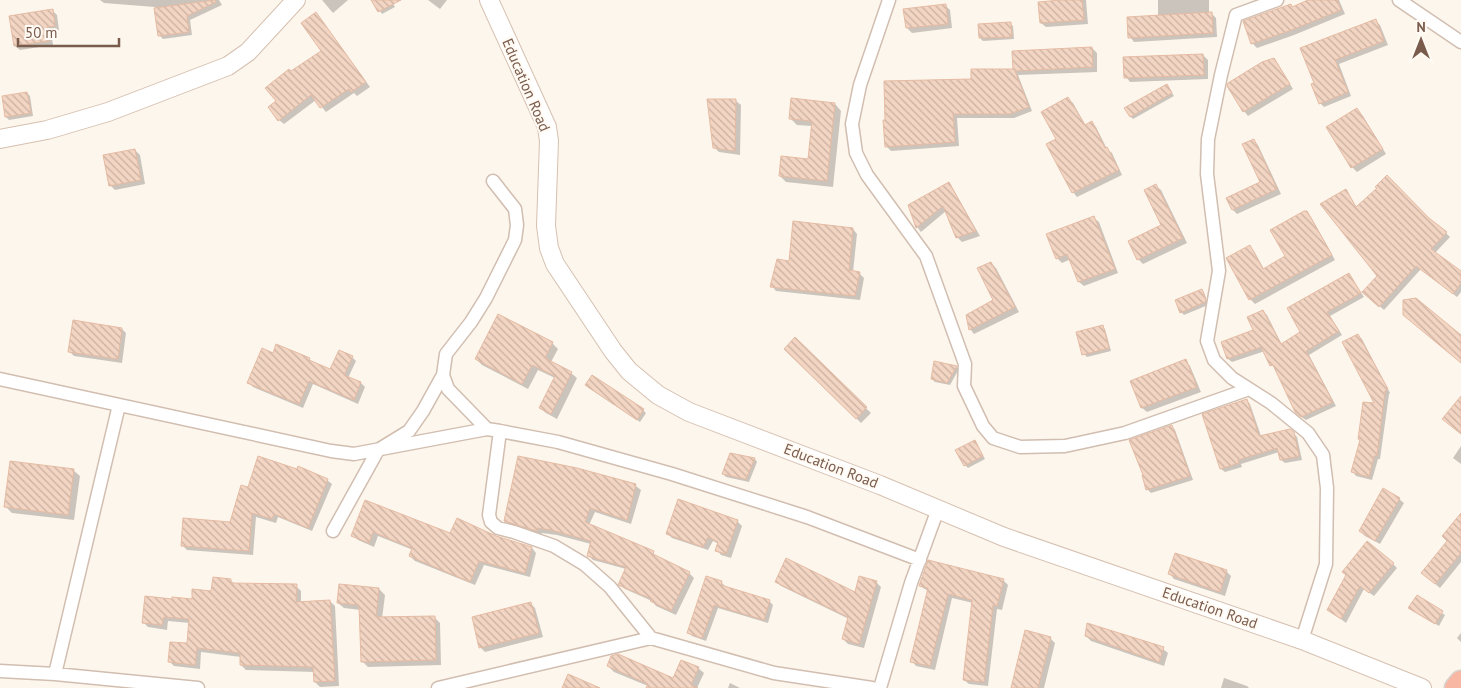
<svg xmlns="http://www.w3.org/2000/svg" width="1461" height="688" font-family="'PT Sans',sans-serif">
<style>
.shadow{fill:#0003}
.building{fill:url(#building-back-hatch);stroke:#e6bba3}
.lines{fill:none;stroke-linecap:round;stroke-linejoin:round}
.street-casing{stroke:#d1beb0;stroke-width:15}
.secondary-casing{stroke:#d6c0b0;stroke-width:20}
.highway-casing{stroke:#dad1cd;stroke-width:25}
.street{stroke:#fff;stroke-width:12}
.secondary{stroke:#fff;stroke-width:18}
.highway{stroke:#f7b7a3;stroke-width:22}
.labels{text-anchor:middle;stroke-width:4;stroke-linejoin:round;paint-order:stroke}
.street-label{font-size:15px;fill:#7a5c4d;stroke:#fffaf3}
</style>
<defs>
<pattern id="building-back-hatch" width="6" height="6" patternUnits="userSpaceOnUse" patternTransform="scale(1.25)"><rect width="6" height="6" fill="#f3d5c3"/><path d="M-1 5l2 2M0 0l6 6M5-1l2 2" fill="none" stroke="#cab0a1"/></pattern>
</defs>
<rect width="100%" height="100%" fill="#fdf6ec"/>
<path class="shadow" d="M100,0H219L222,5L190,20L192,35L163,39L159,35L155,7L104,3Z
M322,0H348L333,13Z
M373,0H391L395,7L382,14Z
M428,0H447L440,9Z
M1060,0H1086L1088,24L1046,27L1041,23Z
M1158,0H1209V13H1211L1216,18L1217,37L1134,42L1130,37L1158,16Z
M1312,0H1339L1345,14L1294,35L1257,48L1252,43L1290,5L1293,8Z
M945,5L950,10L952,28L912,33L907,28Z
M52,10L57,15L59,30L51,32L53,45L20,50L15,46Z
M320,19L370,87L357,96L354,93L326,112L316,100L284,124L279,120L278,102L291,73L323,51Z
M1375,20L1380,25L1388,45L1339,64L1351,96L1324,107L1320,103L1315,84L1301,49Z
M1010,23L1013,26L1014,39L983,41L980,38Z
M1092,48L1097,53V72L1018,75L1032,111L1014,118H957L959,146L891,151L887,147L972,80L1015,71Z
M1203,55L1208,60V79L1130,82L1126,77Z
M1273,59L1278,64L1293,89L1248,116L1244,111Z
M1167,85L1174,96L1133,119L1130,116Z
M27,93L30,96L33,116L9,120L6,117Z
M1068,99L1073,103L1086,126L1092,123L1096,127L1107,149L1112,153L1122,175L1077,197L1073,192L1058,139Z
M736,101L741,105L740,155L719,152L714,147Z
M835,104L841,111L833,187L786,182L780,176L809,161L812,126L797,125L790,118Z
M1358,111L1363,116L1386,154L1357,172L1352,167L1328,127Z
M1253,140L1258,145L1281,194L1237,214L1233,210L1261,183Z
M135,150L140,155L145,184L115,190L110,185Z
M949,184L953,189L980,236L962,242L957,237L946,211L921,232L917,227Z
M1156,186L1161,190L1187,243L1143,264L1138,259L1163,226Z
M1346,191L1357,208L1429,219L1446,233L1450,237L1435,253L1461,273V292L1457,297L1421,269L1384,310L1368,296L1378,276Z
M1307,212L1311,217L1335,260L1255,304L1250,299L1227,259L1249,246L1254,251L1264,269L1287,257Z
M1094,218L1099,222L1118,273L1084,286L1079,282L1071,259L1062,263L1057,258Z
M853,229L857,234L853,272L859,273L864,278L860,300L776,291L772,286L790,262Z
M991,263L996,268L1019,312L974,334L970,329L995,301Z
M1349,274L1364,297L1330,316L1342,335L1309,355L1336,406L1306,420L1300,416L1265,351L1232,362L1228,359L1222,343L1255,331L1263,311L1267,315L1282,345L1302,332Z
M1201,290L1204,293L1208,305L1184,315L1181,312Z
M1102,326L1105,329L1111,351L1087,357L1084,354Z
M122,329L126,333L122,363L74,356L69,351Z
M1358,335L1362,339L1390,393L1389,394L1380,459H1378L1372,480L1356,476L1353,472L1361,441L1376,405Z
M795,339L871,413L861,423L785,349Z
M552,343L558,349L551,362L571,373L577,378L557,419L546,413L540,408L555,378L538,370L528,389L482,365L476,359Z
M273,354L309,359L313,363L331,370L352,357L356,361L348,378L361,383L365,387L358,404L313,384L303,408L253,387L249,383Z
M1186,361L1190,366L1201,392L1147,412L1142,408L1132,381Z
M956,367L959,369L950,385L935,382L932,379Z
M592,376L643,410L646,413L640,422L589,388L586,385Z
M1246,400L1250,404L1261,436L1293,433L1297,437L1302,460L1285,463L1281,460L1279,452L1241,464L1242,467L1225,472L1221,469L1204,415Z
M1171,426L1175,430L1193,480L1151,493L1147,489Z
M975,441L985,459L968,468L965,465Z
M1461,446V464L1453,458Z
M731,455L755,459L757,462L749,482L726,477L723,474Z
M73,470L80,476L74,520L12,513L5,506Z
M577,470L636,486L641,490L631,524L595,512L589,525L652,552L657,557L690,574L694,578L676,615L656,606L652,601L625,589L620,584L626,569L593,560L588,555L591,544L557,535L542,533L541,535L510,525L505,521Z
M327,480L332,484L312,531L278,517L276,523L256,517L253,555L187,550L182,545L230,523L249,489Z
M1399,499L1404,503L1380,544L1365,536L1360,531Z
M366,502L451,535L496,537L532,548L536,553L530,577L484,565L475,585L415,561L410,556L413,550L378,536L374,547L358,540L353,535Z
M1461,515V562L1440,588L1427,577L1449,541Z
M737,521L742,526L731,558L721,555L717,550L719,544L713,541L708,550L672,538L667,533Z
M1393,564L1397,568L1374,596L1364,589L1346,623L1329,610L1347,575Z
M1226,571L1231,576L1225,596L1174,579L1170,574Z
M230,580L235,584L296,586L301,591V603L330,601L335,606L339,686L320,687L315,682V672L246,670L241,665V657L201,652L200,669L174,666L169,661L188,645L190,623L168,621L167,630L148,627L143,622L173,601L193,600L212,593Z
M776,581L856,593L876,582L881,587L864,648L848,644L843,639L849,619L781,586Z
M1004,581L1008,585L1002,610L997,609L988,686L969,684L964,680L973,603L952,598L935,670L916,666L912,661L928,591L920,586Z
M721,582L725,586V588L769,601L773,605L768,623L718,608L706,641L692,636L688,632Z
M340,586L379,589L385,595L382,619L434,617L440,623L441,665L368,667L362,661L361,610L344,608L338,603Z
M1417,597L1445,615L1439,626L1413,611Z
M531,604L535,608L543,637L485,652L480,647Z
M1461,633V642L1457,638Z
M1086,636L1163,649L1168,653L1164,666L1091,641Z
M1050,638L1055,643L1044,688H1012Z
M608,666L674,679L698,668L704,673L697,688H647L648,686L614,672Z
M1224,678L1247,686L1249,688H1221Z
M730,683L740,688H728Z"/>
<path class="building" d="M215,0L216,2L187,16L189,32L158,36L154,8Z
M371,0H401L378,12Z
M1061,0H1082L1084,20L1040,23L1038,2Z
M1308,0H1337L1341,10L1289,31L1251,44L1243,21L1291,4L1292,7Z
M946,4L948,24L906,28L903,9Z
M53,9L55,26L47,27L49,41L14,46L9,16Z
M316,12L366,82L351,92L349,89L320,108L311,95L278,121L268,107L276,101L265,88L289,69L291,71L321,51L301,23Z
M1212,12L1213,33L1128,38L1127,17Z
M1376,19L1384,41L1335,60L1348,92L1319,104L1311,84L1314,83L1300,48Z
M1011,22L1012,37L979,38L978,24Z
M1092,47L1093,67L1015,71L1029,107L1009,114H953L955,142L885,147L883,120H885L884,81L971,79V69H1013L1012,51Z
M1203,54L1204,75L1124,78L1123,57Z
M1274,58L1290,84L1243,112L1227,86L1228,83L1262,62Z
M1167,84L1172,93L1130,117L1124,108Z
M27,92L31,113L5,117L2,96Z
M1068,97L1085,125L1092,121L1105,148L1107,147L1119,170L1072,193L1046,144L1056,139L1041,112Z
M791,98L835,103L827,181L779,176L781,156L808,159L812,121L789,119Z
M707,99H736L735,151L713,148Z
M1357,108L1383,149L1351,168L1326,127Z
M1254,139L1277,189L1232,210L1226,198L1260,182L1242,144Z
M135,149L141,180L109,186L103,155Z
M1387,175L1429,218L1447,232L1431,249L1461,271V283L1453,294L1416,266L1379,307L1362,292L1377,276L1320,204L1346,189L1356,207L1377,188L1375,187Z
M949,182L976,231L956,238L943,206L916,228L908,205Z
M1156,184L1183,238L1137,260L1128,241L1161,225L1144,190Z
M1304,211H1307L1332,255L1249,300L1226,258L1250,245L1263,269L1285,256L1270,230Z
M1094,216L1115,269L1078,282L1067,254L1056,259L1046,234Z
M793,221L853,228L849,270L860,272L855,296L770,287L777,259L789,261Z
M991,262L1015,307L969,330L966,315L993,300L977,268Z
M1349,273L1361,293L1327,312L1339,331L1306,351L1333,402L1301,417L1295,412L1273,365L1270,366L1261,347L1227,359L1221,342L1253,330L1247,317L1263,310L1281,344L1300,332L1287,308Z
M1202,289L1206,299L1205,302L1180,313L1175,300Z
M1416,298L1461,335V363L1403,315V300Z
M498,314L553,342L545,358L572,372L551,414L539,408L555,376L532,365L522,384L475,359Z
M73,320L122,328L118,359L68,352Z
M1103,325L1109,348L1082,355L1076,332Z
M1358,334L1388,389L1385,391L1377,456H1374L1369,477L1351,472L1360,440L1358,439L1363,402L1374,403L1342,342Z
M795,337L867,407L856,419L784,349Z
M276,344L310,358L309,360L330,369L339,350L353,356L344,375L361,382L354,400L309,381L299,404L247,383L262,348L273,353Z
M1186,359L1197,387L1141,408L1130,381Z
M934,361L957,366L947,383L931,379Z
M592,375L644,409L637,420L585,385Z
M1461,396V434L1442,419Z
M1247,399L1259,436L1290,429L1294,432L1299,456L1280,460L1277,448L1238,460L1239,463L1220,469L1202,414Z
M1172,425L1190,476L1146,490L1142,475H1143L1129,440Z
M975,440L983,456L964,466L955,450Z
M730,453L755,458L746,479L722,474Z
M258,456L297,469L298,466L328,479L308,528L274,514L272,519L252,513L249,551L181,546L183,518L230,522L241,485L248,487Z
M518,456L577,468L636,484L627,520L590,508L585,522L654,551L653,554L690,572L671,611L650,601L652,599L618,585L626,567L587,556L591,541L551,530L537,528V531L504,521Z
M10,461L74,469L68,515L4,507Z
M1383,488L1400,498L1375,541L1359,531Z
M678,499L738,520L726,554L715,551L718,542L708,537L703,547L666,534Z
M365,500L450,533L457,518L496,536L532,547L525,573L479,561L470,582L409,556L412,548L373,532L369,543L351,536Z
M1461,513V553L1435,584L1421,573L1447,541L1442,536Z
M1367,541L1394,563L1369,593L1360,586L1341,619L1327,610L1346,575L1342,572Z
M1175,553L1227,570L1220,592L1168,574Z
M786,558L855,592L859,576L877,581L859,644L842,639L848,617L775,582Z
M928,560L1004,579L997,606L993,605L984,682L963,680L972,600L948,594L930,666L910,662L928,588L919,586Z
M706,576L722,581L721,585L770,600L764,620L714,605L702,638L687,633Z
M213,577L231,579V583L297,584L296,602L330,600L335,681L314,682L313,667L240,665V653L197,648L195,665L168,662L170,642L187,643L189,619L164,617L162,625L142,623L145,596L172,599V597L192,599V589L211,591Z
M339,584L379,588L376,617L435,616L436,660L361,662L359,605L337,603Z
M1417,595L1443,611L1435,624L1408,608Z
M531,602L539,633L479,648L472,617Z
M1087,623L1164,647L1159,662L1085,636Z
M1025,630L1051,637L1038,688H1011Z
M618,654L673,678L681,660L699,667L691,685L698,688H646L648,684L607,666L611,656Z
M568,674L600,688H562Z"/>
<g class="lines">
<g class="street-casing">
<path id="street" d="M889,0L860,85L852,124L856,153L867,175L926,256L965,364L964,386L983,426L993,438L1020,447L1065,446L1125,433L1249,389
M1277,0L1236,15L1221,75L1208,139L1207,174L1219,271L1207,341L1214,360L1232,378L1271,403L1308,433L1323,455L1327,488L1326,564L1302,640
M1399,0L1461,42
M0,379L331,451L354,454L487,429L500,431L558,442L672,474L807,517L920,560
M487,429L448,389L443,375L446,354L471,322L486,298L515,240L517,225L515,209L493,181
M500,431L489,515L491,522L498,528L514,532L554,546L584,564L610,587L651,638
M333,531L378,450L409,431L423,411L443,375
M0,671L55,674L198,688
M55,674L119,405
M438,688L651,638L774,673L872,688
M880,688L911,583L938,509"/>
</g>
<g class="secondary-casing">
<path id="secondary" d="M489,0L547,127L549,141L546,226L549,248L555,264L613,351L629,371L658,395L689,412L880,485L1004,537L1302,640L1422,688
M0,139L47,130L108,112L228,66L248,52L296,0"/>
</g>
<g class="highway-casing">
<path id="highway" d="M1456,688L1461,682"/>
</g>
<use href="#street" class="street"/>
<use href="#secondary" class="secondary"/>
<use href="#highway" class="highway"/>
</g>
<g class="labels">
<g class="street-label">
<text transform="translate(526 85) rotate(67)" y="5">Education Road</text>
<text transform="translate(831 466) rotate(21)" y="5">Education Road</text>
<text transform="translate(1210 608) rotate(19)" y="5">Education Road</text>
</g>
</g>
<g transform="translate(1421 40)" stroke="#fffaf3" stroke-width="4" paint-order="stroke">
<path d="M0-4L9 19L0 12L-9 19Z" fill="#7a5c4d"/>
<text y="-8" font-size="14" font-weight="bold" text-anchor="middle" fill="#7a5c4d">N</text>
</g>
<path d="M18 38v8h101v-8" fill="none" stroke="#7a5c4d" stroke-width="2.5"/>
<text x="25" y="38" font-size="15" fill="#7a5c4d" stroke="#fffaf3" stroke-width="4" paint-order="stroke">50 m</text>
</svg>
